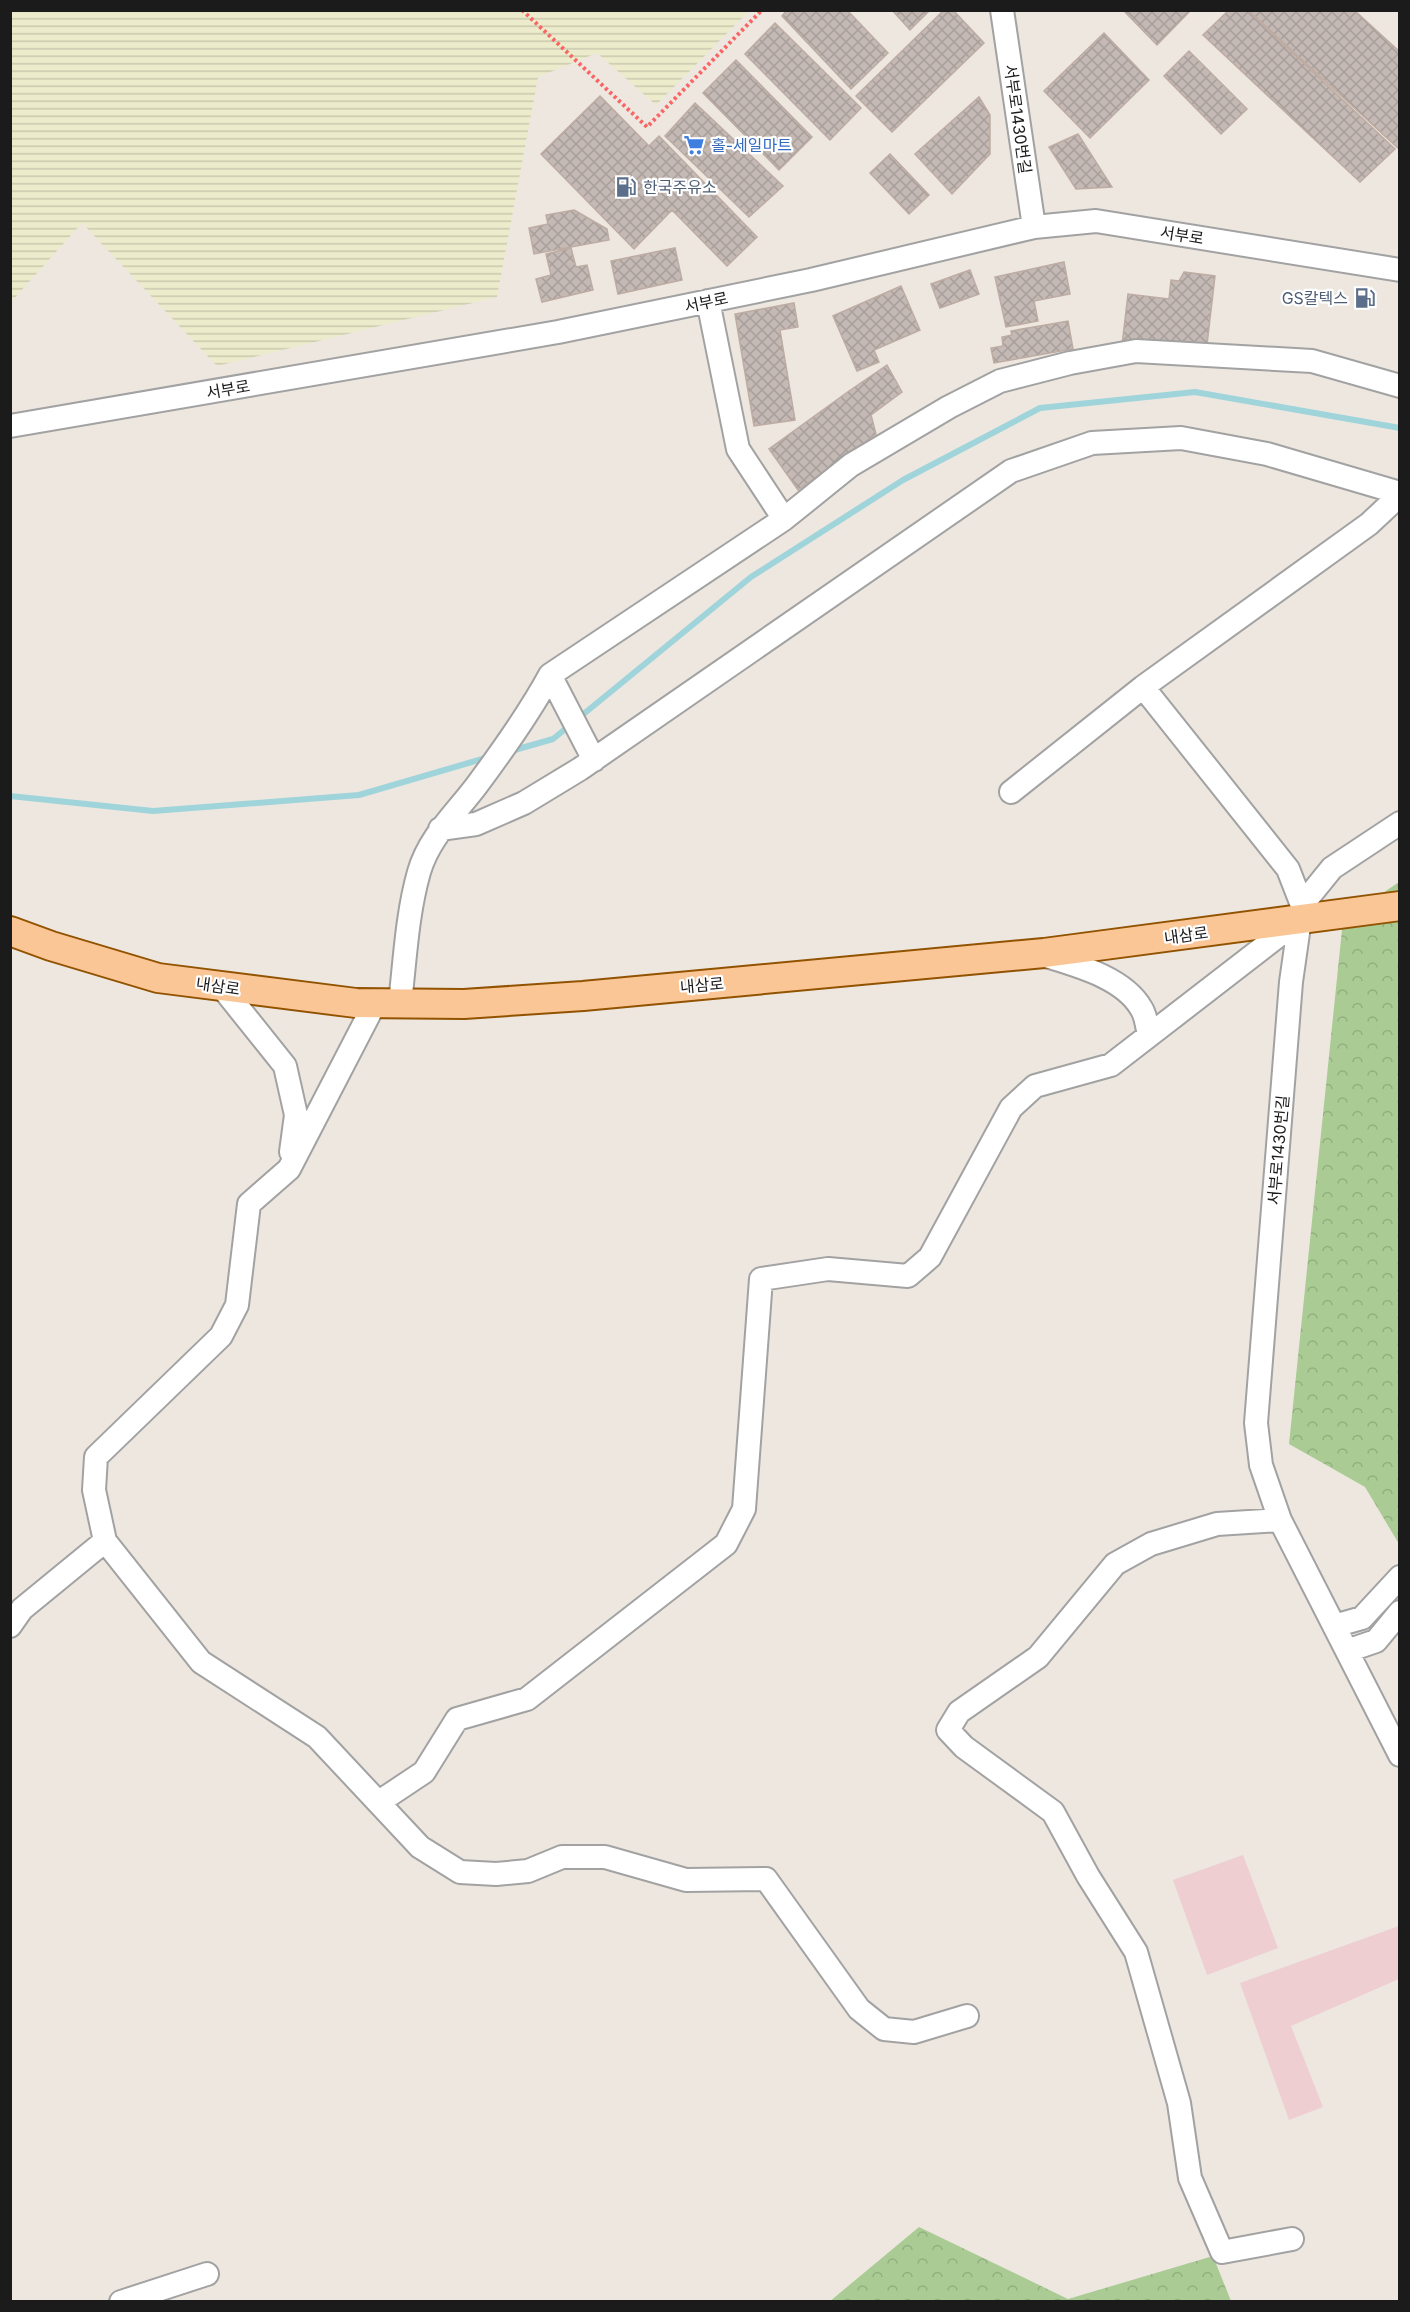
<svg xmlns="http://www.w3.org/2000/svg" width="1410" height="2312" font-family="Inter,'Noto Sans KR',sans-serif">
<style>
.commercial{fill:#eeced0}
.farmland{fill:url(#farmland-rules)}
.forest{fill:url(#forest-crowns)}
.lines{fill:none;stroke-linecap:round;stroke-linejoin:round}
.stream{stroke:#a0d4db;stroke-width:6}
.building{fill:url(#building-cross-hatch);stroke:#beaca3;stroke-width:1.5}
.minor-casing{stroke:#a2a2a2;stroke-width:26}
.major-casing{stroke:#925300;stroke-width:32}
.path{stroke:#f96564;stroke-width:4;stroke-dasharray:3 3;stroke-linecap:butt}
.minor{stroke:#fff;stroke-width:22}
.major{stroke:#fbc696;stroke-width:28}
.labels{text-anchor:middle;stroke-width:4.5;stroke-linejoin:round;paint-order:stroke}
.street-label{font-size:16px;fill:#1b1b1b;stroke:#fff}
.shop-label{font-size:16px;fill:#366cbe;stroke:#fff;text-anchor:start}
.service-label{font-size:16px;fill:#4e5e75;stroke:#fff;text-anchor:start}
</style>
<defs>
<pattern id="farmland-rules" width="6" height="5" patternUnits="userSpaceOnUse" patternTransform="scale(1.5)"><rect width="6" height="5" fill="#ecebcb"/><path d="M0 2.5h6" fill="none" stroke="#cac9ae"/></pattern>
<pattern id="forest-crowns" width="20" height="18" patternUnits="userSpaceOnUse" patternTransform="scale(1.5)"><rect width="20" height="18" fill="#aacc94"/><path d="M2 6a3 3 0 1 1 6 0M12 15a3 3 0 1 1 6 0" fill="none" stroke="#92af7f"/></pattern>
<pattern id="building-cross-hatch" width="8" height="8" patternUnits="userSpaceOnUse" patternTransform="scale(1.5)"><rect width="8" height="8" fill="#c4b9b4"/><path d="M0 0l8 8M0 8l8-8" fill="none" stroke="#a89e9a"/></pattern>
</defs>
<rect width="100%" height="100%" fill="#ede7e0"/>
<path class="commercial" d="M1243,1855L1278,1948L1207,1975L1173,1880Z
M1399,1926V1979L1291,2026L1323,2107L1289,2120L1240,1983Z"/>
<path class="farmland" d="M11,10H749V11L656,105L597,53L538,77L497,297L217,366L82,223L11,302Z"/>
<path class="forest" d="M1399,882V1544L1365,1487L1289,1444L1343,920Z
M919,2227L1068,2299L1213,2256L1231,2301L829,2302Z"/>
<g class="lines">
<path class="stream" d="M511,751L553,739L751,577L903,480L1040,408L1195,392L1400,428
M10,796L153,811L359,795L489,757"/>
</g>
<path class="building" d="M787,10H847L888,53L851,89L782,16Z
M892,10H930L910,30Z
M944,10H953L984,43L892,132L856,96Z
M1123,10H1191L1157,45Z
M1229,10H1247L1395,149L1360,182L1203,35Z
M1248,10H1354L1400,52V150Z
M775,23L861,108L830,140L745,54Z
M1104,33L1149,80L1090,138L1044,91Z
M1189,51L1247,109L1221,134L1164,76Z
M736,60L812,137L779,170L703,93Z
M600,96L649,146L659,136L757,237L727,266L672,210L634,249L541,154Z
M979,97L990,115V154L952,194L915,154Z
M695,103L783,186L749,217L665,136Z
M1078,134L1112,187L1076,189L1049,147Z
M890,154L929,195L909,214L870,173Z
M574,210L607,229L609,240L534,254L529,228L548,224L546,215Z
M571,248L576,267L587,265L593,290L542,302L536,279L551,275L546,254Z
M675,248L682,280L618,294L611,261Z
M1064,262L1070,294L1034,301L1038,321L1006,327L995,277Z
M970,270L979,294L940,308L931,284Z
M1184,272L1215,276L1206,353L1122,345L1128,294L1169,299L1171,280L1179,281Z
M901,286L920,330L874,350L879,362L857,371L833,316Z
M794,303L798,327L780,330L795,420L754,426L735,314Z
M1068,321L1073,349L994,363L991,348L1003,346L1002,337L1012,335L1011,331Z
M887,365L902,392L871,415L876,434L798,490L769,449L849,391Z"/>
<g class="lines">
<g class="minor-casing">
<path id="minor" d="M1002,10L1034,227
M708,301L738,449L784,519
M10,426L558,332L811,280L1034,227L1096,221L1400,270
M550,675L594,760
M1143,687L1288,869L1302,905
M1011,792L1143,687L1369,524L1400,495
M1400,823L1332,868L1302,905L1291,982L1256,1423L1261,1465L1280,1520L1400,1755
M440,829L476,824L524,803L580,769L1011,471L1092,443L1181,438L1267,454L1400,493
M1043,955C1075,965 1123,977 1141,1008C1146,1015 1147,1027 1149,1035
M221,986L285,1066L296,1115L291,1152
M400,1003C405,960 407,914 419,872C429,837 456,813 477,785C503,750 529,714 550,675L784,519L851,465L949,407L1000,381L1070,363L1136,351L1312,361L1400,386
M1280,1520L1217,1524L1151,1544L1115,1564L1038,1657L959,1712L948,1730L964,1747L1053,1812L1088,1876L1136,1952L1179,2103L1190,2178L1222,2252L1292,2239
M105,1541L201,1662L317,1737L420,1847L460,1872L496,1874L528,1871L562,1857H605L686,1880L766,1879L859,2009L884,2029L914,2032L967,2016
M10,1626L22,1609L105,1541L94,1490L96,1457L221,1336L237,1305L249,1204L289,1169L375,1003
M1334,1626L1362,1618L1400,1577
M1347,1651L1376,1641L1400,1612
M379,1802L424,1772L457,1719L527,1699L726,1544L744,1509L761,1279L828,1269L908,1276L930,1257L1011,1108L1035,1086L1111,1065L1300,919
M121,2302L207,2274"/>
</g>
<g class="major-casing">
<path id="major" d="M10,931L51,946L158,978L356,1003L464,1004L583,996L1044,953L1400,906"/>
</g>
<path class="path" d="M522,10L647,127L762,10"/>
<use href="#minor" class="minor"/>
<use href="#major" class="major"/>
</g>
<defs>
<g id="supermarket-bare" transform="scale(1.62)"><path d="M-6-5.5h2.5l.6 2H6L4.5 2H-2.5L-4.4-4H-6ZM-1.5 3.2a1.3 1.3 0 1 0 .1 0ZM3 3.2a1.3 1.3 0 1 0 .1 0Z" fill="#3f7fe0" stroke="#fff" stroke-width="2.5" paint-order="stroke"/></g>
<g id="fuel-bare" transform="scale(1.62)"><path d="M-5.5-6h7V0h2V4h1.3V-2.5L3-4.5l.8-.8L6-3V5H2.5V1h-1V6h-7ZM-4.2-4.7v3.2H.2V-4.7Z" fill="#5c6f8a" stroke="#fff" stroke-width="2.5" paint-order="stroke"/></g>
</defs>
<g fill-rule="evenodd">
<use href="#supermarket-bare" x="694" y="145"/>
<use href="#fuel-bare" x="626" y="187"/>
<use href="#fuel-bare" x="1365" y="298"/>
</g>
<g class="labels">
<g class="street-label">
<text transform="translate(1018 119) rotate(82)" y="6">서부로1430번길</text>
<text transform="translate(1182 235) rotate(9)" y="6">서부로</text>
<text transform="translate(706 302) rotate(-12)" y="6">서부로</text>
<text transform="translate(228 389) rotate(-10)" y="6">서부로</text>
<text transform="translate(1186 935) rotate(-8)" y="6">내삼로</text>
<text transform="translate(702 985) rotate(-5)" y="6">내삼로</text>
<text transform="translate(218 986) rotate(8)" y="6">내삼로</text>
<text transform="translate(1278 1150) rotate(-85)" y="6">서부로1430번길</text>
</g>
<g class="shop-label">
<text x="711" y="151">홀-세일마트</text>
</g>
<g class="service-label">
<text x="643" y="193">한국주유소</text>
<text x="1348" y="304" text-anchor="end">GS칼텍스</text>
</g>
</g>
<rect width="1410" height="2312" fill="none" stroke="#1b1b1b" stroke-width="24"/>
</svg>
